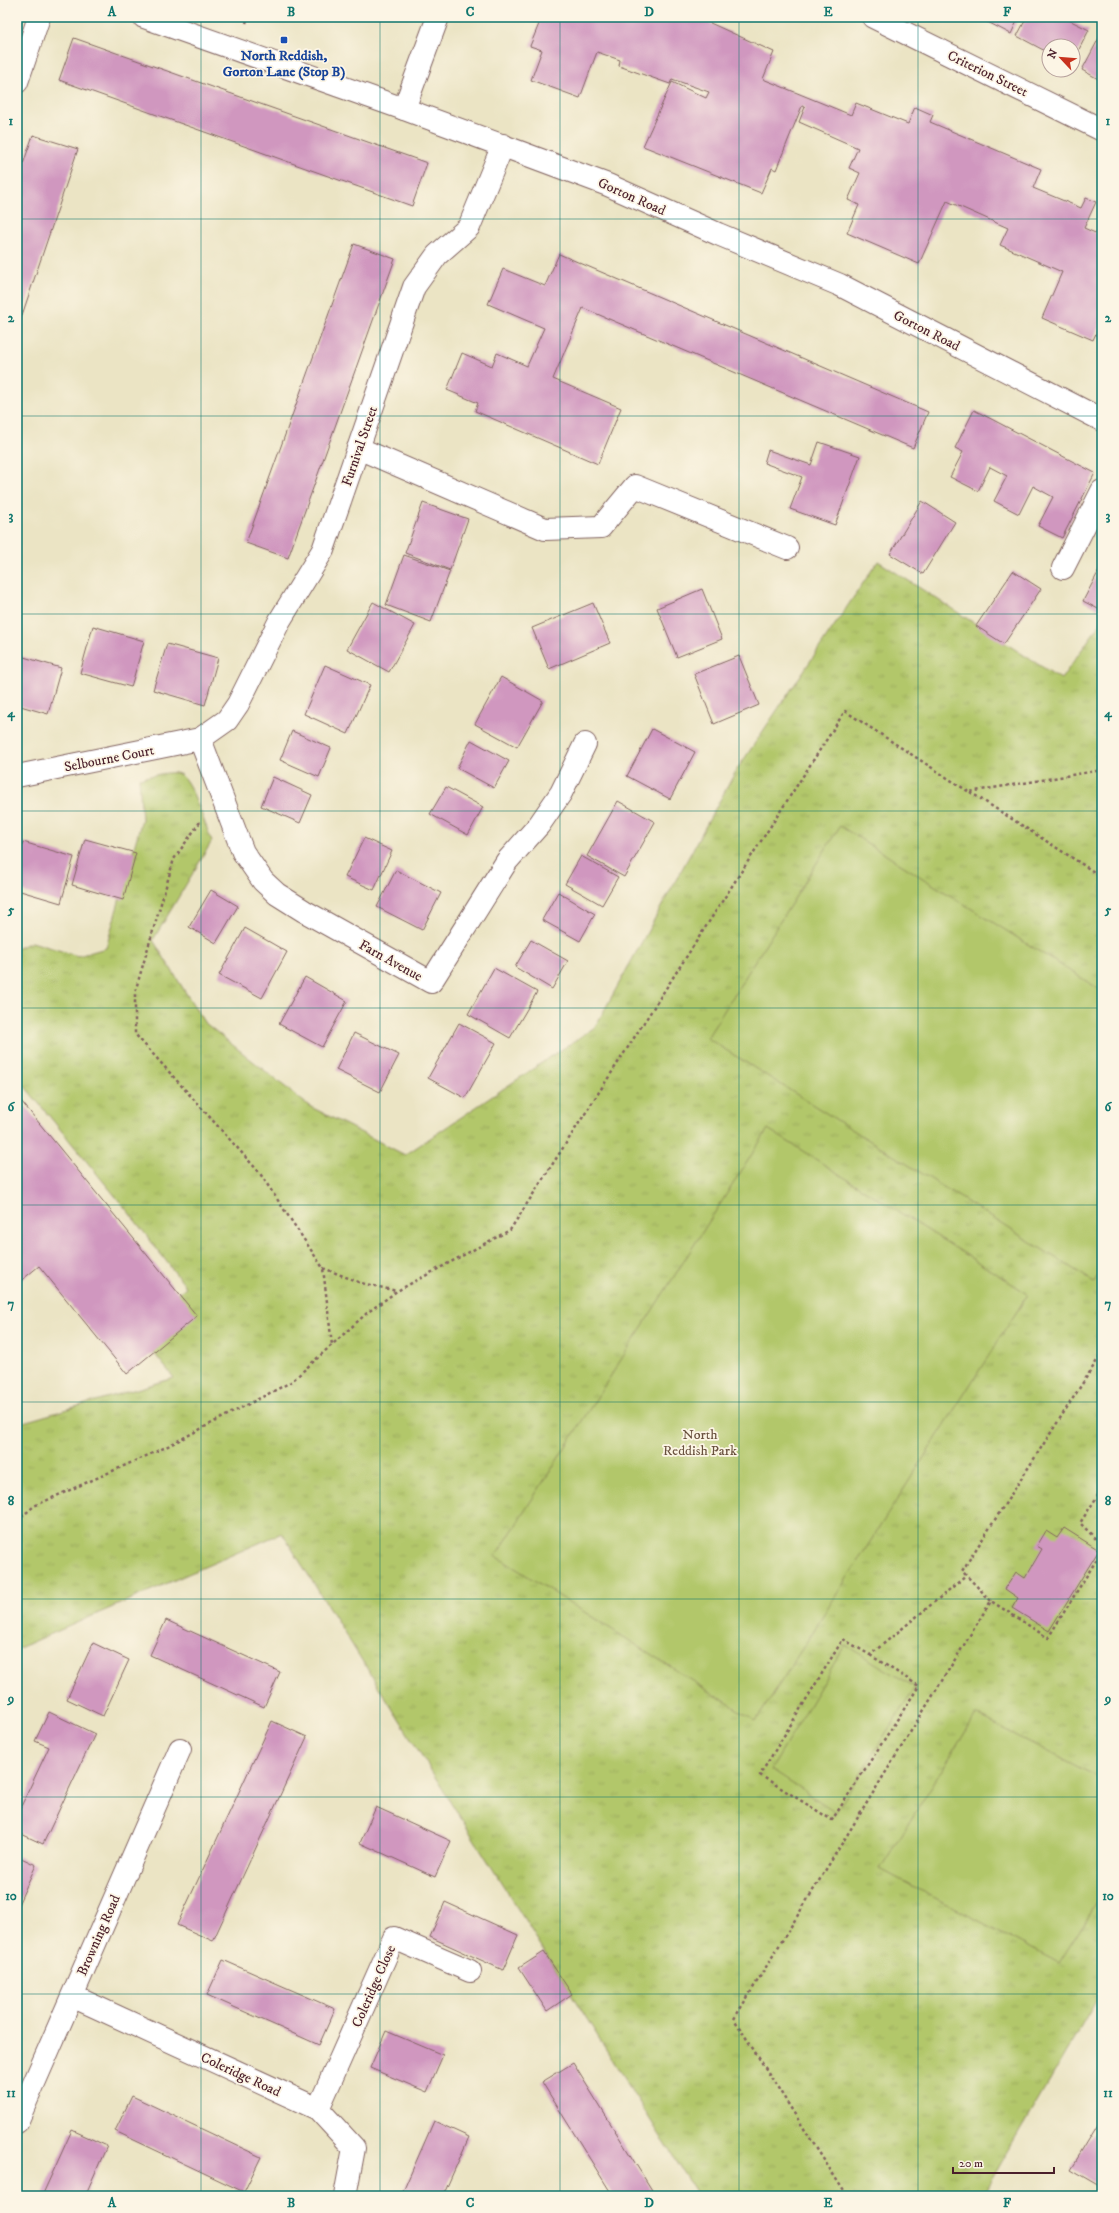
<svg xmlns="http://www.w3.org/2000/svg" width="1119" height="2213" font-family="'IM FELL DW Pica',serif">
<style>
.park{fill:url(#park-tufts);stroke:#7e734b}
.pitch{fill:#b2c76b;stroke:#7e734b}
.building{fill:#d097bf}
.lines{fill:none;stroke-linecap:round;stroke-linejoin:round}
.minor-casing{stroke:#826461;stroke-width:24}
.major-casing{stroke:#826461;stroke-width:24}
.path{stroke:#826461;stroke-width:2.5;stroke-dasharray:3 3;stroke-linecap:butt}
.minor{stroke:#fff;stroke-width:22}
.major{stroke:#fff;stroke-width:22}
.grid{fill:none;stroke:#0f766e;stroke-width:1;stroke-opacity:0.55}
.transit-dot{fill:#1a4fb4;stroke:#fcf5e5;stroke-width:1.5}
.labels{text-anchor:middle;stroke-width:3.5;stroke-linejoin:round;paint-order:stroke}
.transit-label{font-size:14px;font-weight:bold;fill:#164399;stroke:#fcf5e5}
.street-label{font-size:14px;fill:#4a1f2b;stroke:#fcf5e5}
.park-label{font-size:14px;fill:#69513e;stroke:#fcf5e5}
.neatline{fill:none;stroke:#0f766e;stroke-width:1.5}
.grid-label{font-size:13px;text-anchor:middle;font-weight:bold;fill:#0f766e}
</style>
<defs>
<pattern id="park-tufts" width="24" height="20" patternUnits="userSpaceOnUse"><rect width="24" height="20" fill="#b2c76b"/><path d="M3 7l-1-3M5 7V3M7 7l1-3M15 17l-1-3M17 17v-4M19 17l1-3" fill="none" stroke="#9baa5d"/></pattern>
</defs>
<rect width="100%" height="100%" fill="#fcf5e5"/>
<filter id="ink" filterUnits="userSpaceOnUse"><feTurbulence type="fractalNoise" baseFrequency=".025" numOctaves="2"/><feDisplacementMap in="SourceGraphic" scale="8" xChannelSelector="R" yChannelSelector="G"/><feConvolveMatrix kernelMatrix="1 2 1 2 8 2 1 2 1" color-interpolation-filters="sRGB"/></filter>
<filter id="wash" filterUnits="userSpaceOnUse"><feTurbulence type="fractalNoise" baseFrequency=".012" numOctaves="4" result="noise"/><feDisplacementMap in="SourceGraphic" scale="16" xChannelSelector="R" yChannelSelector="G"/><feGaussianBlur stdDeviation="0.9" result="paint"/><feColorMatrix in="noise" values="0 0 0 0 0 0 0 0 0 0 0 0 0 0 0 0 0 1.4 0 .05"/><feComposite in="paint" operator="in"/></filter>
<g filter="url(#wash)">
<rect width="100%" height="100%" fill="#ebe4c4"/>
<path class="park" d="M878,561L1061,679L1102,621V1990L982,2196H698L282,1533L17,1649V1424L174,1378L134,1328L186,1287L130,1214L17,1077V948L32,942L78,956L106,948L142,819L139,778C149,777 171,770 179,774C191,779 206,828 212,841L153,940L204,1022L309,1106L405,1155L595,1027L736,771Z"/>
<path class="pitch" d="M840,826L1102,991V1269L1094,1282L707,1038Z
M768,1129L1028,1294L756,1721L496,1556Z
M845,1645L915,1687L836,1812L771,1770Z
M976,1715L1102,1779V1895L1059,1963L880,1869Z"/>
<g id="blocks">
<path class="building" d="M537,17H697L774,52L763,79L851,115L856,103L908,124L915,107L933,115L930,122L1041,169L1033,188L1081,208L1086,198L1096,202L1084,228L1102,236V247L1098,258L1102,260V320L1093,340L1042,318L1062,272L1000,245L1008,228L947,201L919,264L847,233L859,205L848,200L860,173L849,168L858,148L799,122L805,107L802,106L776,170L772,168L761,193L643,146L672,82L706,98L709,92L672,79L670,84L619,66L620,60L597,52L580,98L531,80L542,50L530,46L541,19Z
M978,17H1019L1011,34Z
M1027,17H1063L1089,30L1073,61V46H1049V53L1017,36Z
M1100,36L1102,37V81L1082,70Z
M74,38L427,163L412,206L59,80Z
M33,135L78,149L17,330V182Z
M354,244L395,259L288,558L246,543Z
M559,254L928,412L913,448L583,308L553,379L621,408L598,464L475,411L478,403L447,390L462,353L492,366L497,353L527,366L544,328L488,304L503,269L545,286Z
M974,410L1095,473L1062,538L1038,526L1053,497L1033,486L1019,514L994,501L1007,476L990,467L978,491L950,477L963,452L955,448Z
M819,442L860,456L835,525L790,509L802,477L764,463L768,450L811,465Z
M922,501L955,522L923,574L890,554Z
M423,503L468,519L450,570L405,553Z
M404,555L450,571L431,622L386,605Z
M1102,565V611L1083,601Z
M1013,571L1041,589L1004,644L976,626Z
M702,589L722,639L677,657L657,608Z
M373,602L415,625L389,672L347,649Z
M593,603L610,643L549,669L532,628Z
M93,626L144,641L131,687L80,673Z
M167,644L218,658L205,705L153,690Z
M17,655L61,668L48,714L17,705Z
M739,656L759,705L714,724L694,674Z
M325,665L370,685L348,734L304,714Z
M501,677L543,701L517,747L475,724Z
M652,729L695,752L670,799L627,776Z
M292,731L331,748L319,777L280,760Z
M471,740L509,761L494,788L457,768Z
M273,777L312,795L300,823L261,806Z
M446,787L483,807L468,835L430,814Z
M618,801L655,822L624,877L587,856Z
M364,838L392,851L374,890L345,877Z
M85,839L136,853L123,900L72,885Z
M23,842L74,857L61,903L17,890V863Z
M581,856L618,877L602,905L565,884Z
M396,870L441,893L422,930L377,907Z
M211,890L238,906L216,943L189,927Z
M558,892L595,914L580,941L542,920Z
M245,928L287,952L262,998L219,975Z
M531,940L568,961L552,989L515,967Z
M494,968L537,992L510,1038L468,1014Z
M305,977L347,1001L322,1047L279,1024Z
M459,1023L496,1043L465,1098L428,1078Z
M354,1033L399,1055L380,1092L336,1070Z
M17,1096L197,1316L127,1374L39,1266L17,1284Z
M1064,1528L1099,1550L1049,1631L1012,1608L1018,1598L1005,1589L1016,1572L1025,1578L1042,1549L1037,1546L1046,1531L1057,1538Z
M166,1620L280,1672L264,1707L150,1655Z
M93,1643L129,1660L103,1716L67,1699Z
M49,1712L95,1734L43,1844L17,1832V1815L49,1747L35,1741Z
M272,1721L307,1737L213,1941L177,1925Z
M376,1807L451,1841L435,1877L360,1843Z
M17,1856L36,1865L17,1907Z
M445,1902L518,1935L503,1970L430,1937Z
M544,1952L572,1994L547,2011L519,1968Z
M223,1960L335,2009L319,2045L207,1995Z
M386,2031L443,2055L427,2092L370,2068Z
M573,2063L655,2195L653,2196H613L542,2082Z
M132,2096L261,2157L244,2192L115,2131Z
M1102,2118V2187L1071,2169Z
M434,2121L469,2137L443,2196H401Z
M72,2130L107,2146L85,2196H42Z"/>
</g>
</g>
<g filter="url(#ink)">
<use href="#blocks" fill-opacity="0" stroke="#826461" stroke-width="1"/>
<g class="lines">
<g class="minor-casing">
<path id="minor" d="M873,17L1102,130
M17,82L39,17
M404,109L438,17
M358,448L545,529L601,527L635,486L787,548
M1063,568L1102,491
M200,739L243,852L263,881L277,894L304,911L431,982L507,861L539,825L561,793L585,744
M17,776L200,739L227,720L238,704L280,620L323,550L414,287L437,255L469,227L503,145
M72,1996L318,2109L354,2148L345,2196
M318,2109L394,1938L470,1971
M17,2122L180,1749"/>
</g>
<g class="major-casing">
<path id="major" d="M144,17L404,109L608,185L718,234L840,285L1102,420"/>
</g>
<path class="path" d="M246,23L248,17
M970,792L1102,877
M200,822L174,859L135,992V1034L259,1172L323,1268L332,1345
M323,1268L361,1283L397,1291
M1102,1489L1080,1523L1102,1545
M17,1521L34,1506L164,1448L291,1382L367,1313L397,1291L510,1230L845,711L969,792L1102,770
M991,1601L962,1571L1102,1353
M870,1655L919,1686L832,1820L760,1775L843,1639L870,1655L966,1576
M847,2196L734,2019L991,1601L1048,1638L1102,1551"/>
<use href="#minor" class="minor"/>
<use href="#major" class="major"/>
</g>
</g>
<path class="grid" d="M201,17V2196M380,17V2196M560,17V2196M739,17V2196M918,17V2196M17,219H1102M17,416H1102M17,614H1102M17,811H1102M17,1008H1102M17,1205H1102M17,1402H1102M17,1599H1102M17,1797H1102M17,1994H1102"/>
<rect class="transit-dot" x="280" y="36" width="8" height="8" rx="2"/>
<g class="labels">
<g class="transit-label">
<text x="284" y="60">North Reddish,<tspan x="284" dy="16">Gorton Lane (Stop B)</tspan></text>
</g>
<g class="street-label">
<text transform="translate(988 73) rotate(26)" y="5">Criterion Street</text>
<text transform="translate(632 196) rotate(24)" y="5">Gorton Road</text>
<text transform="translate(927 330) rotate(27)" y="5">Gorton Road</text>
<text transform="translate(359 446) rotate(-71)" y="5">Furnival Street</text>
<text transform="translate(109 758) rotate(-11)" y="5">Selbourne Court</text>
<text transform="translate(391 960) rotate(29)" y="5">Farn Avenue</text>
<text transform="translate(98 1935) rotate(-66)" y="5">Browning Road</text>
<text transform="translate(373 1986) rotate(-66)" y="5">Coleridge Close</text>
<text transform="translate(241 2074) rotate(25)" y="5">Coleridge Road</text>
</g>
<g class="park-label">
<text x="700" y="1439">North<tspan x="700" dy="16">Reddish Park</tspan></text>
</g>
</g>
<rect width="1119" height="2213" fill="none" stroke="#fcf5e5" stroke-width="44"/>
<g transform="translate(1061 58) rotate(296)"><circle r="19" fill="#fcf5e5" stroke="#b59f9b"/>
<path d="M0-3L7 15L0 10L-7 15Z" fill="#c8321e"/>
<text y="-6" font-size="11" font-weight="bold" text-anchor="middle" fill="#4a1f2b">N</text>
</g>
<path d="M953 2167v6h101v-6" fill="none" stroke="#4a1f2b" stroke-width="2"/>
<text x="959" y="2167" font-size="12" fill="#4a1f2b" stroke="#fcf5e5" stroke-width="3" paint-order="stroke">20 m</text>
<rect x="22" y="22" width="1075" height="2169" class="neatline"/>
<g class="grid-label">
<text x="112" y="16">A</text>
<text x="291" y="16">B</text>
<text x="470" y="16">C</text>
<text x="649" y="16">D</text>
<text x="828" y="16">E</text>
<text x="1007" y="16">F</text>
<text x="11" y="125">1</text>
<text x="1108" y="125">1</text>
<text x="11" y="322">2</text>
<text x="1108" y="322">2</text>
<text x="11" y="520">3</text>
<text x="1108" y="520">3</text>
<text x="11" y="717">4</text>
<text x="1108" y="717">4</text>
<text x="11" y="914">5</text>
<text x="1108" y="914">5</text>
<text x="11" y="1111">6</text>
<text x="1108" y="1111">6</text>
<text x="11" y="1308">7</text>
<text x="1108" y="1308">7</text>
<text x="11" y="1505">8</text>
<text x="1108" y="1505">8</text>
<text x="11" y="1703">9</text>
<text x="1108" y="1703">9</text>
<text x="11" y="1900">10</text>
<text x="1108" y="1900">10</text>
<text x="11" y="2097">11</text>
<text x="1108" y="2097">11</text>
<text x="112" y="2207">A</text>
<text x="291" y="2207">B</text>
<text x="470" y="2207">C</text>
<text x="649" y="2207">D</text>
<text x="828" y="2207">E</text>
<text x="1007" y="2207">F</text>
</g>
</svg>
